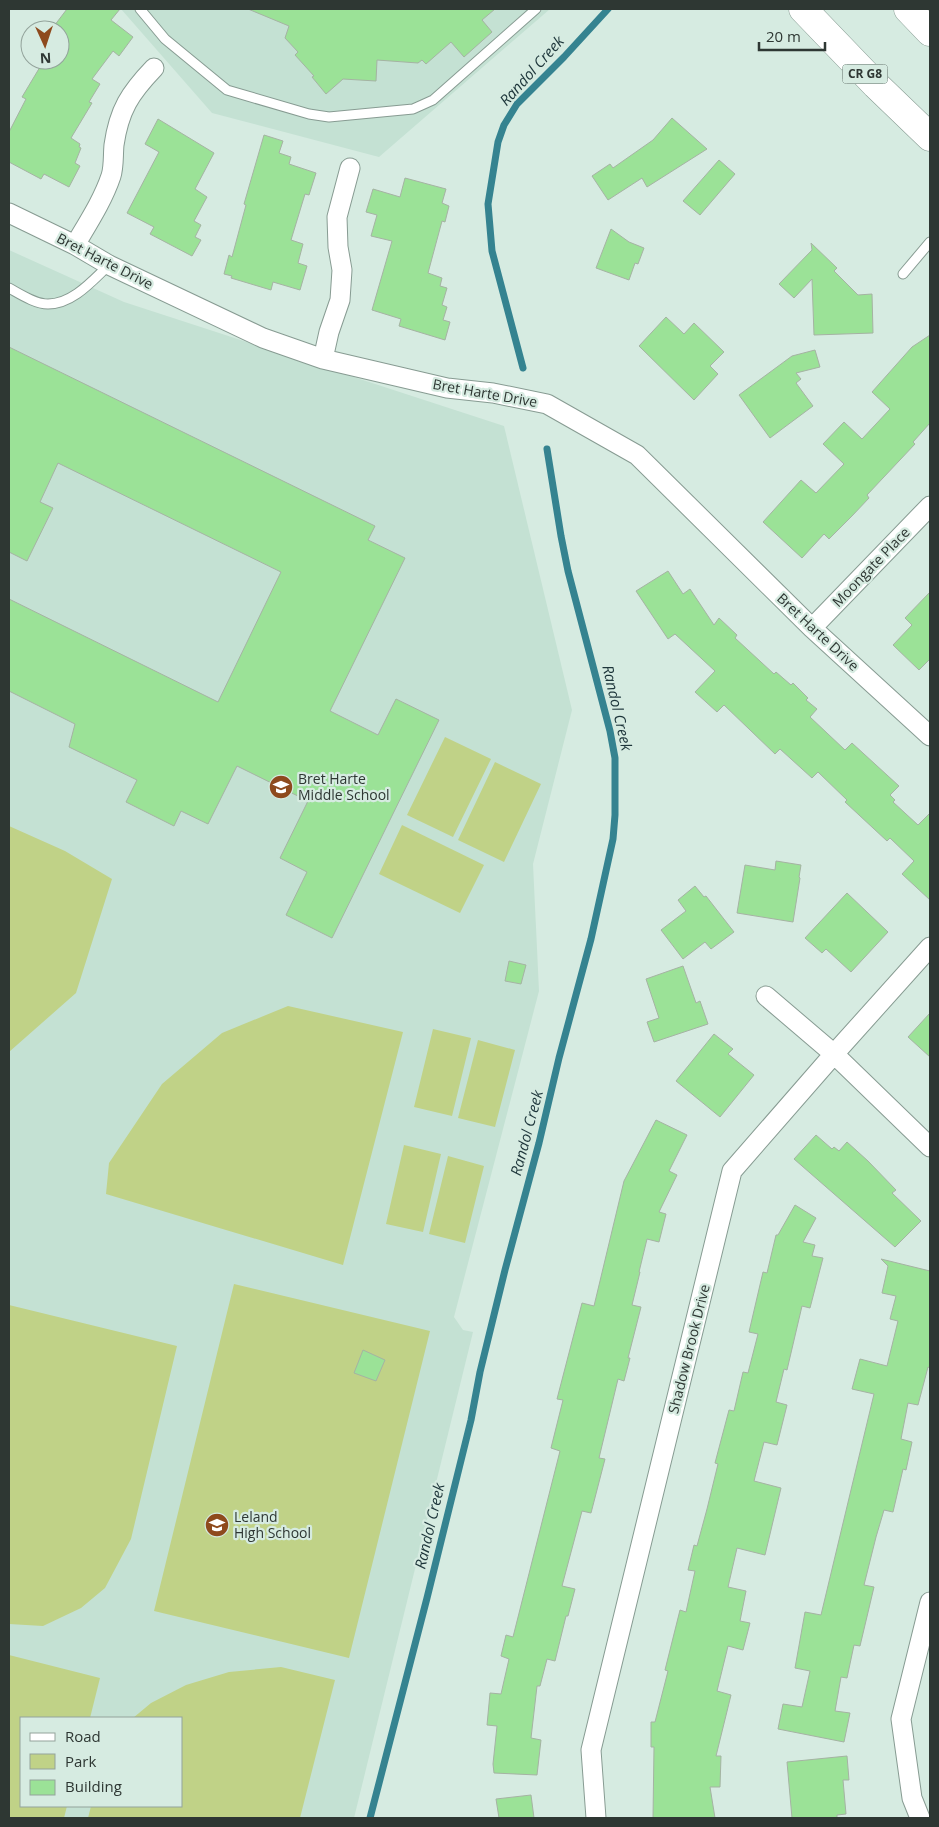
<svg xmlns="http://www.w3.org/2000/svg" width="939" height="1827" font-family="'Open Sans',sans-serif">
<style>
.built{fill:#c4e1d3;fill-rule:evenodd}
.green{fill:#c0d287}
.lines{fill:none;stroke-linecap:round;stroke-linejoin:round}
.stream{stroke:#358390;stroke-width:7}
.building{fill:#9be297;stroke:#a5b3a3}
.lane-casing{stroke:#879b92;stroke-width:11}
.street-casing{stroke:#879b92;stroke-width:21}
.primary-casing{stroke:#879b92;stroke-width:29}
.lane{stroke:#fff;stroke-width:9}
.street{stroke:#fff;stroke-width:19}
.primary{stroke:#fff;stroke-width:28}
.labels{text-anchor:middle;stroke-width:4.5;stroke-linejoin:round;paint-order:stroke}
.shield{fill:#d6ebe1;stroke:#606d67;stroke-width:1}
.shield-label{font-size:12px;font-weight:bold;fill:#2e3733}
.street-label{font-size:14px;fill:#2e3733;stroke:#d6ebe1}
.poi-label{font-size:14px;fill:#2e3733;stroke:#d6ebe1;text-anchor:start}
.water-label{font-size:15px;font-style:italic;fill:#1d353a;stroke:#d6ebe1}
</style>
<rect width="100%" height="100%" fill="#d6ebe1"/>
<path class="built" d="M121,9H550L379,157L212,113Z
M9,250L124,302L504,426L572,710L533,864L539,991L454,1317L463,1330L473,1332L354,1818H9ZM21,1718H181V1806H21Z"/>
<path class="green" d="M445,737L491,759L453,837L407,815Z
M495,762L541,784L504,862L458,840Z
M402,825L484,865L460,913L379,874Z
M9,826L65,851L112,879L76,993L9,1052Z
M288,1006L403,1032L343,1265L106,1194L109,1163L162,1084L222,1033Z
M433,1029L471,1038L452,1116L414,1107Z
M478,1040L515,1050L495,1127L458,1118Z
M404,1145L441,1154L423,1232L386,1224Z
M448,1156L484,1166L465,1243L429,1234Z
M234,1284L430,1331L349,1658L154,1611Z
M9,1305L177,1346L131,1539L105,1588L81,1608L43,1626L9,1624Z
M9,1655L100,1678L90,1718H21V1806H67L64,1818H9Z
M281,1667L335,1680L300,1818H88L91,1806H181V1718H133L151,1703L186,1685L229,1672Z"/>
<g class="lines">
<path class="stream" d="M523,368L492,251L488,204L498,142L504,125L517,104L564,57L608,9
M370,1818L427,1598L471,1420L480,1372L505,1270L539,1143L559,1058L591,939L613,839L615,815V758L610,731L568,571L561,536L547,449"/>
</g>
<path class="building" d="M67,9H120L111,20L133,37L119,56L113,51L92,79L100,84L89,102L92,103L71,138L80,144L79,147L81,148L75,163L80,166L69,187L44,174L41,179L9,162V132L26,99L22,97L40,67L31,61V60H60V30H51Z
M248,9H495L482,20L492,32L464,57L451,42L426,64L422,60L418,63L377,60L376,81L343,79L326,94L312,77L314,76L295,55L298,52L285,38L289,26Z
M672,118L707,149L647,187L642,178L608,200L592,176L610,164L613,168L653,140Z
M158,119L214,153L195,189L207,197L194,221L201,225L195,237L201,240L192,256L150,234L154,227L127,213L159,152L145,144Z
M264,135L283,141L279,153L291,157L289,164L316,173L309,195L305,194L291,240L303,244L298,263L307,266L300,290L273,282L271,290L231,278L232,276L224,274L229,255L232,257L246,205L244,204Z
M719,160L735,174L700,215L683,201Z
M405,178L446,189L442,203L449,206L445,222L442,221L428,273L442,278L440,286L447,288L442,305L447,307L443,320L450,322L445,340L399,326L401,319L372,310L392,241L371,236L377,215L366,212L373,189L400,197Z
M611,229L629,242L644,248L638,264L635,263L629,280L596,268Z
M811,243L837,268L834,271L858,295L872,294L873,333L814,335L812,279L794,298L779,284L812,250Z
M666,317L684,334L694,323L724,352L710,366L718,374L694,400L639,346Z
M930,335V423L913,442L915,444L867,495L869,498L852,516L829,539L824,534L802,558L763,522L801,480L816,493L844,464L823,444L844,422L862,439L890,409L872,392L912,347Z
M9,347L375,526L368,540L405,558L330,711L378,735L396,699L439,720L332,938L286,915L307,872L280,858L308,801L237,766L208,824L181,811L174,826L126,802L137,780L69,747L75,724L9,691V599L218,702L281,572L58,463L40,502L53,508L27,561L9,552Z
M815,350L820,367L796,373L801,379L796,383L813,406L770,438L739,395L792,356Z
M668,571L683,594L690,589L714,625L719,618L737,635L735,638L774,674L776,672L791,685L793,683L808,698L806,700L817,709L810,717L845,750L852,743L899,786L890,795L895,800L893,802L918,825L930,813V900L902,874L914,861L890,838L887,841L845,802L847,800L818,772L812,778L780,749L775,754L724,705L717,712L695,692L715,671L675,634L668,639L636,591Z
M930,592V659L919,670L893,645L912,625L905,618Z
M776,861L801,865L799,877L800,878L793,922L737,913L745,865L775,870Z
M695,886L704,897L706,896L734,932L711,949L705,942L683,959L661,930L686,911L678,900Z
M847,893L888,932L851,972L826,949L822,953L805,938Z
M509,961L526,965L521,984L505,981Z
M683,966L696,1003L700,1001L708,1024L654,1042L647,1022L659,1018L646,979Z
M930,1013V1057L908,1037Z
M714,1034L733,1049L728,1054L754,1075L720,1117L676,1081Z
M656,1120L687,1135L669,1171L677,1175L659,1212L666,1214L659,1242L647,1239L639,1272H640L632,1305L641,1307L628,1358H630L624,1381L618,1379L599,1458L605,1459L591,1513L582,1511L562,1586L575,1589L568,1616H566L555,1661L547,1659L540,1686H537L531,1738L541,1740L537,1775L494,1773L493,1764L497,1726L487,1725L490,1693L501,1694L509,1659L501,1656L506,1635L513,1637L560,1451L551,1448L563,1400L557,1399L582,1303L594,1306L624,1181Z
M816,1135L832,1149L834,1147L839,1151L847,1142L868,1161L896,1190L892,1193L921,1221L895,1247L794,1159Z
M795,1205L816,1218L803,1242L815,1245L812,1256L823,1258L810,1308L802,1306L787,1370L784,1369L776,1402L787,1405L777,1445L764,1442L754,1481L781,1488L765,1555L737,1548L728,1587L746,1591L740,1621L750,1623L743,1650L728,1646L717,1691L731,1695L716,1756H721L720,1787H710L715,1818H653L654,1747H651V1722H655L668,1671L665,1670L680,1610L686,1612L695,1571L688,1570L694,1545L697,1546L707,1509L718,1464L715,1463L729,1410L734,1411L743,1372L748,1373L758,1334L749,1332L763,1272L767,1273L776,1235H778Z
M881,1259L930,1271V1368L928,1367L918,1405L908,1403L901,1439L912,1442L906,1470L903,1469L893,1512L884,1510L876,1537L864,1585L874,1587L860,1646L854,1645L847,1678L841,1677L835,1711L850,1713L844,1742L778,1729L783,1704L802,1707L810,1671L795,1668L805,1612L821,1615L874,1394L852,1389L860,1359L887,1366L898,1321L890,1319L896,1296L882,1293L888,1266Z
M363,1350L385,1360L376,1381L354,1373Z
M847,1756L849,1780H843L846,1814L837,1815V1818H792L787,1762Z
M531,1795L534,1818H499L496,1799Z"/>
<g class="lines">
<g class="lane-casing">
<path id="lane" d="M140,9L165,39L227,90L309,114L329,117L413,109L433,100L536,9
M903,274L930,242
M9,288C20,294 35,304 48,304C73,304 93,280 109,265"/>
</g>
<g class="street-casing">
<path id="street" d="M9,213L75,245L109,265L263,338L323,359L447,388L493,393L547,404L637,455L812,628L930,736
M75,245C88,223 103,200 111,176C114,167 113,155 114,145C119,110 130,93 154,68
M323,359L329,332L340,300L342,270L338,247L337,217L350,168
M812,628L930,506
M766,996L834,1054L930,1147
M596,1818L591,1750L732,1171L834,1054L930,947
M920,1818L912,1798L901,1719L930,1602"/>
</g>
<g class="primary-casing">
<path id="primary" d="M803,9L876,85L930,137
M908,9L930,32"/>
</g>
<use href="#lane" class="lane"/>
<use href="#street" class="street"/>
<use href="#primary" class="primary"/>
</g>
<defs>
<g id="school-disc" transform="scale(1.25)"><circle r="9.5" fill="#8e4a1d" stroke="#d6ebe1"/><path d="M0-5L7-2L0 1L-7-2ZM-4 1L0 2.5L4 1V4Q0 6-4 4Z" fill="#fff"/></g>
</defs>
<g fill-rule="evenodd">
<use href="#school-disc" x="281" y="787"/>
<use href="#school-disc" x="217" y="1525"/>
</g>
<g class="labels">
<rect class="shield" x="842.5" y="64.5" width="45" height="19" rx="4"/>
<g class="shield-label">
<text x="865" y="78">CR G8</text>
</g>
<g class="street-label">
<text transform="translate(105 261) rotate(27)" y="5">Bret Harte Drive</text>
<text transform="translate(485 393) rotate(10)" y="5">Bret Harte Drive</text>
<text transform="translate(871 567) rotate(-46)" y="5">Moongate Place</text>
<text transform="translate(818 632) rotate(43)" y="5">Bret Harte Drive</text>
<text transform="translate(689 1349) rotate(-76)" y="5">Shadow Brook Drive</text>
</g>
<g class="poi-label">
<text x="298" y="784">Bret Harte<tspan x="298" dy="16">Middle School</tspan></text>
<text x="234" y="1522">Leland<tspan x="234" dy="16">High School</tspan></text>
</g>
<g class="water-label">
<text transform="translate(532 71) rotate(-48)" y="5">Randol Creek</text>
<text transform="translate(617 708) rotate(77)" y="5">Randol Creek</text>
<text transform="translate(527 1133) rotate(-75)" y="5">Randol Creek</text>
<text transform="translate(430 1526) rotate(-77)" y="5">Randol Creek</text>
</g>
</g>
<rect width="939" height="1827" fill="none" stroke="#2e3733" stroke-width="20"/>
<rect x="20" y="1717" width="162" height="90" fill="#d6ebe1" stroke="#93a39b"/>
<rect x="30" y="1733" width="25" height="8" fill="#ffffff" stroke="#93a39b"/>
<text x="65" y="1742" font-size="15" fill="#2e3733">Road</text>
<rect x="30" y="1754" width="25" height="15" fill="#c0d287" stroke="#93a39b"/>
<text x="65" y="1767" font-size="15" fill="#2e3733">Park</text>
<rect x="30" y="1780" width="25" height="15" fill="#9be297" stroke="#93a39b"/>
<text x="65" y="1792" font-size="15" fill="#2e3733">Building</text>
<g transform="translate(45 45) rotate(177)"><circle r="24" fill="#d6ebe1" stroke="#93a39b"/>
<path d="M0-4L9 19L0 12L-9 19Z" fill="#8e4a1d"/>
<text y="-8" font-size="14" font-weight="bold" text-anchor="middle" fill="#2e3733">N</text>
</g>
<path d="M759 42v8h66v-8" fill="none" stroke="#2e3733" stroke-width="2.5"/>
<text x="766" y="42" font-size="15" fill="#2e3733" stroke="#d6ebe1" stroke-width="4" paint-order="stroke">20 m</text>
</svg>
